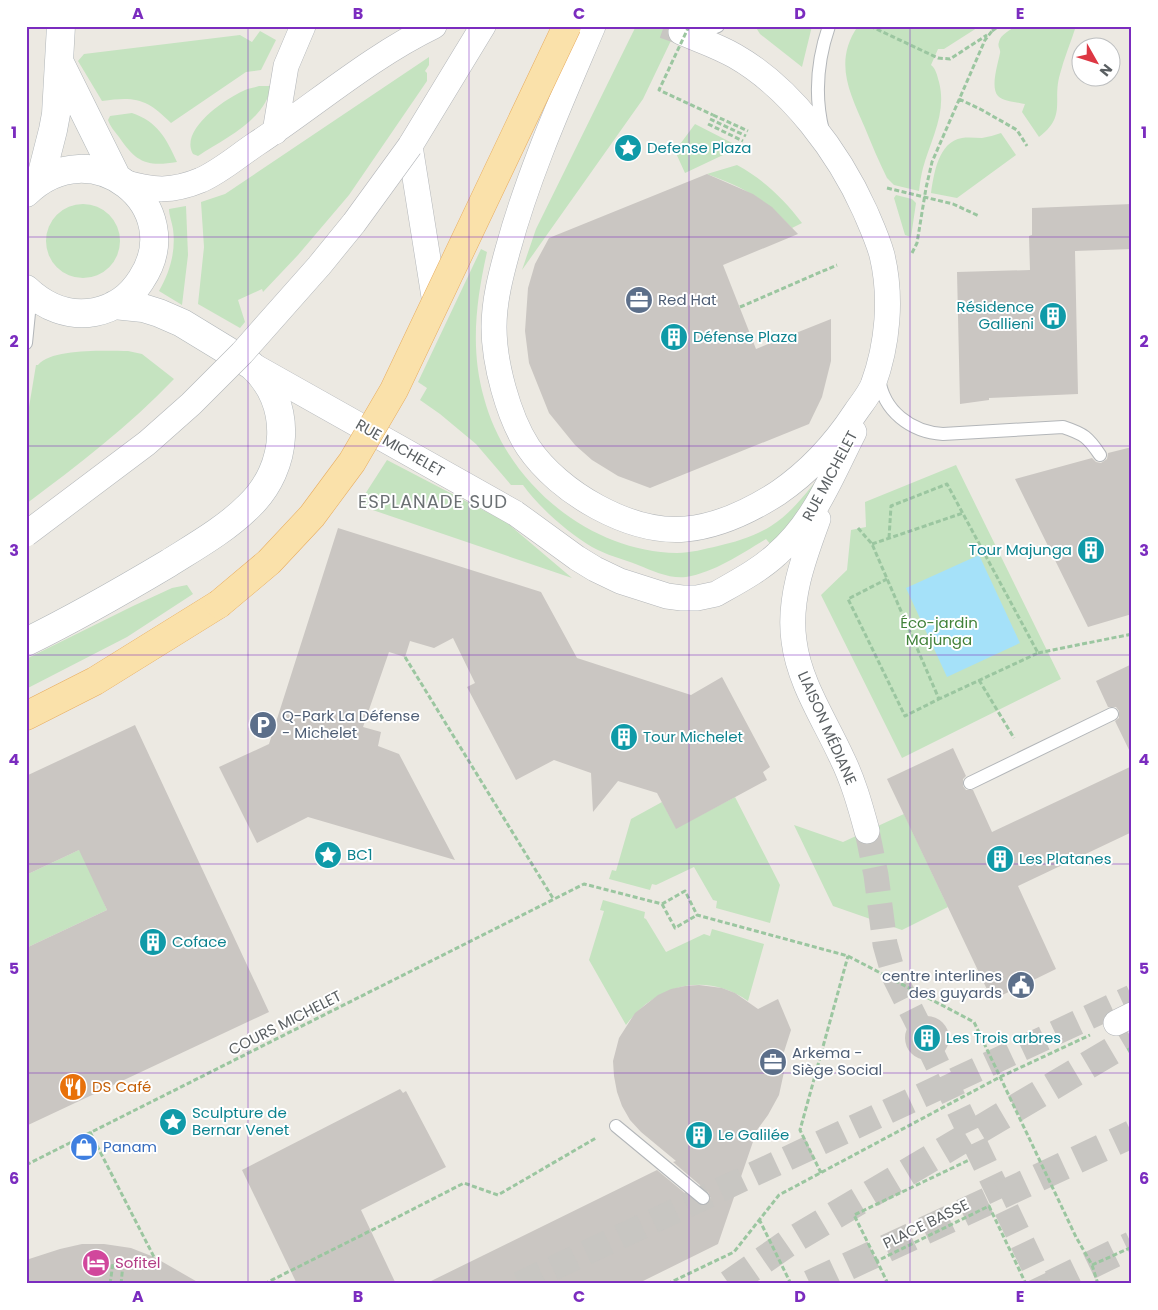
<svg xmlns="http://www.w3.org/2000/svg" width="1158" height="1310" font-family="Poppins,sans-serif">
<style>
.green{fill:#c5e3c0}
.water{fill:#a5e1f9}
.building{fill:#cac6c2}
.lines{fill:none;stroke-linecap:round;stroke-linejoin:round}
.street-tunnel{stroke:#c8c6c2;stroke-width:25;stroke-dasharray:25 12;stroke-linecap:butt}
.primary-tunnel{stroke:#c8c6c2;stroke-width:28;stroke-dasharray:28 14;stroke-linecap:butt}
.highway-tunnel{stroke:#c8c6c2;stroke-width:28;stroke-dasharray:28 14;stroke-linecap:butt}
.lane-casing{stroke:#b3b6b9;stroke-width:14}
.street-casing{stroke:#b3b6b9;stroke-width:26}
.secondary-casing{stroke:#b1b6b9;stroke-width:29}
.primary-casing{stroke:#e8ad60;stroke-width:29}
.path{stroke:#9bc6a0;stroke-width:3;stroke-dasharray:5 2.5;stroke-linecap:butt}
.lane{stroke:#fff;stroke-width:12}
.street{stroke:#fff;stroke-width:25}
.secondary{stroke:#fff;stroke-width:28}
.primary{stroke:#fae1aa;stroke-width:28}
.street-bridge-casing{stroke:#b3b6b9;stroke-width:26;stroke-linecap:butt}
.primary-bridge-casing{stroke:#e8ad60;stroke-width:29;stroke-linecap:butt}
.path-bridge{stroke:#9bc6a0;stroke-width:3;stroke-dasharray:5 2.5;stroke-linecap:butt}
.street-bridge{stroke:#fff;stroke-width:25}
.primary-bridge{stroke:#fae1aa;stroke-width:28}
.grid{fill:none;stroke:#7b2cbf;stroke-width:1;stroke-opacity:0.55}
.labels{text-anchor:middle;stroke-width:4;stroke-linejoin:round;paint-order:stroke}
.culture-label{font-size:15px;fill:#0d838f;stroke:#fff;text-anchor:start}
.service-label{font-size:15px;fill:#4e5e75;stroke:#fff;text-anchor:start}
.street-label{font-size:15px;fill:#5a5f62;stroke:#fff}
.park-label{font-size:15px;fill:#41823a;stroke:#fff}
.food-label{font-size:15px;fill:#c56008;stroke:#fff;text-anchor:start}
.shop-label{font-size:15px;fill:#366cbe;stroke:#fff;text-anchor:start}
.hotel-label{font-size:15px;fill:#b23c85;stroke:#fff;text-anchor:start}
.quarter-label{font-size:18px;letter-spacing:1px;fill:#6c7174;stroke:#fff}
.neatline{fill:none;stroke:#7b2cbf;stroke-width:2}
.grid-label{font-size:16px;text-anchor:middle;font-weight:bold;fill:#7b2cbf}
</style>
<rect width="100%" height="100%" fill="#ece9e2"/>
<path class="green" d="M636,26H678L643,99L522,270L536,229Z
M755,26H812L802,67L760,34Z
M858,26H980L944,49H938L931,65C936,69 937,75 939,82C947,113 931,139 923,168C921,175 920,183 919,191L894,185L887,178C879,162 872,145 865,128C850,93 833,62 858,26Z
M1016,26H1076C1071,42 1064,58 1060,74C1052,101 1067,116 1039,137L1022,112L1025,104C1017,102 1004,102 998,96C990,87 998,64 1000,53C1001,49 997,47 999,42C1000,35 1010,30 1016,26Z
M260,31L276,40L261,70L246,72L171,123C147,99 136,96 102,101L78,61L84,54L240,35L252,42Z
M429,57V65L425,71L427,73V81L349,195L298,255L263,292L262,289L238,300L245,322L240,328L198,304L204,247L201,202L225,194L234,188Z
M259,86H271C266,120 224,139 198,156L193,154C179,130 225,99 243,91C248,88 254,88 259,86Z
M132,113C158,122 166,138 177,162C146,167 136,162 119,137C115,132 110,126 108,120L110,116Z
M695,124L740,147L685,173L675,151Z
M1001,133L1016,155L957,198L931,193C934,174 938,142 962,138C969,137 975,138 982,138C988,137 995,135 1001,133Z
M737,165C763,179 784,199 802,223L792,228C763,197 746,189 707,174Z
M896,195L912,199L916,203L911,237L905,235L894,198Z
M46 241a37 37 0 1 1 74 0a37 37 0 1 1-74 0Z
M186,206L188,255L182,305L159,291C170,272 176,251 173,229C172,222 169,215 169,209Z
M481,249L487,252C476,301 470,349 484,398C506,482 589,552 677,553C690,553 705,549 718,546C736,542 755,536 771,526C795,511 812,485 830,463L805,508L772,546L766,539C741,554 715,572 686,577C670,579 653,571 638,565C623,559 606,555 592,547C568,533 539,507 523,485H511L476,444L440,414L420,400L427,388L418,382Z
M128,351L142,354L174,379C129,426 78,465 26,504V425L36,365H38C52,348 106,351 128,351Z
M387,460L506,522L572,578L358,505Z
M956,465L1061,679L902,758L821,595L847,570L851,530L866,527L865,502Z
M187,585L193,594L127,637L26,689V659L133,606L172,588Z
M735,797L780,885L770,923L716,908L717,901L713,900L694,867L656,885L652,884L650,890L609,879L612,870L616,871L631,819L662,802L676,828Z
M904,814L948,907L902,930L833,906L794,825L843,842Z
M81,849L107,910L26,948V875Z
M603,900L645,912L644,918L646,919L666,952L704,934L710,936L712,929L764,944L748,1001C705,971 656,985 626,1025L589,960L604,911L600,910Z"/>
<path class="water" d="M979,555L1020,643L947,677L906,588Z"/>
<path class="building" d="M707,174L753,194L772,207L798,234L723,265L756,349L831,319V361L822,397L809,424L650,488L618,476L592,460L575,445L549,413L529,363L525,331L528,288L535,264L549,238Z
M1132,204V249L1075,251L1078,394L989,398V400L960,404L957,272L1030,270L1029,236L1032,235V208Z
M1132,447V614L1088,627L1015,479L1092,458L1096,462L1101,463L1107,459L1108,453Z
M338,528L541,592L577,658L691,695L722,677L770,767L763,772L767,780L676,829L657,793L618,781L593,812L591,773L554,760L516,780L467,687L475,683L453,638L434,648L410,641L405,657L389,652L363,727L381,732L378,746L399,754L455,860L308,817L257,843L219,767L269,744Z
M1132,664V756L1115,721L1119,718V711L1116,707H1108L1096,681Z
M135,725L269,1012L26,1126V948L107,910L79,850L26,875V776Z
M953,748L966,776L963,779V786L966,790H973L992,832L1132,766V832L1018,886L1056,969L992,1000L887,779Z
M699,985L722,988L735,993L758,1009L778,999L791,1030L783,1055L784,1072L779,1095L768,1115L757,1130L718,1244L637,1284H425L657,1170L698,1204L702,1206L709,1204L711,1199L708,1192L673,1162L676,1161L641,1132L630,1120L622,1106L617,1092L614,1076L613,1061L619,1038L635,1013L658,995L671,989L685,986Z
M905 1038a22 22 0 1 1 44 0a22 22 0 1 1-44 0Z
M400,1089L403,1093L406,1091L446,1167L361,1210L396,1284H297L242,1170Z
M82,1244H104L131,1248L154,1257L201,1284H26V1260L60,1249Z"/>
<g class="lines">
<path class="street-tunnel" d="M664,26L681,32
M867,831L876,875L885,944L894,976L918,1024L1042,1284
M519,1284L1132,997"/>
<path class="primary-tunnel" d="M729,1284L788,1243L1132,1039"/>
<path class="highway-tunnel" d="M810,1284L1132,1134
M1051,1284L1132,1245"/>
<g class="lane-casing">
<path id="lane" d="M711,29L718,26
M823,131C814,95 817,61 829,26
M26,343L31,293
M879,378C883,411 911,432 943,434L1063,427C1084,434 1088,437 1100,455
M970,783L1112,714
M616,1126L703,1198"/>
</g>
<g class="street-casing">
<path id="street" d="M593,26C562,99 529,172 508,249C501,274 494,301 494,327C494,363 508,416 528,447C559,493 630,534 686,529C719,526 750,511 778,493C810,471 834,445 855,413C861,404 869,395 873,385C888,344 892,297 882,255C878,240 871,225 865,211C839,153 791,88 735,56C718,46 699,40 681,32
M275,132L286,66L303,26
M123,182C153,191 172,192 201,180C221,171 238,156 256,144C315,105 370,57 434,26
M435,303L410,146L483,26
M252,365L515,513L577,558L595,569L620,581L667,596L682,598H697L716,594C737,582 760,570 777,554C815,521 832,475 854,432
M818,519C804,557 788,599 794,641C799,682 824,719 841,756C853,780 860,805 867,831
M1116,1023L1132,1015"/>
</g>
<g class="secondary-casing">
<path id="secondary" d="M59,61L117,178
M40,181L53,130L56,114L61,26
M26,193C92,128 190,207 141,280C131,296 115,308 95,312C69,317 45,307 26,289
M26,642C75,618 122,591 169,563C196,546 226,529 249,506C289,468 294,402 251,365L182,323L159,313L143,308L114,305"/>
</g>
<g class="primary-casing">
<path id="primary" d="M26,716L95,681L219,604"/>
</g>
<path class="path" d="M870,26L938,58L950,59L987,35
M992,31L999,26
M959,99L982,110L1017,130L1027,146
M713,115L748,131
M710,119L746,136
M708,124L743,141
M887,188L953,204L979,216
M912,253L917,243L926,188L932,162L985,40L992,31
M740,307L837,265
M858,528L872,544L939,699L905,716L848,599L887,579
M889,538L891,506L947,484L1038,653L939,699
M872,544L963,513
M1038,653L1132,634
M405,657L554,900
M979,680L1014,738
M662,904L675,928L697,915
M1128,1048L1132,1055
M90,1132L154,1257
M26,1165L584,884L662,904L685,891L697,915L848,956L974,1022L1076,1237L1092,1265L1098,1284
M821,1173L800,1130L848,956
M759,1219L791,1284
M877,1261L854,1215L969,1160
M1092,1265L1132,1247
M110,1284L113,1263
M121,1284L123,1264
M264,1284L388,1222L464,1183L498,1195L596,1138
M667,1284L734,1252L779,1195L1000,1077L1090,1035
M888,1284L877,1261L989,1206L1026,1284"/>
<use href="#lane" class="lane"/>
<use href="#street" class="street"/>
<use href="#secondary" class="secondary"/>
<use href="#primary" class="primary"/>
<g class="street-bridge-casing">
<path id="street-bridge" d="M26,534L147,443L191,404L242,353L319,266L354,223L410,146"/>
</g>
<g class="primary-bridge-casing">
<path id="primary-bridge" d="M219,604L269,562L312,516L352,462L394,390L567,26"/>
</g>
<path class="path-bridge" d="M689,26L659,90L713,115"/>
<use href="#street-bridge" class="street-bridge"/>
<use href="#primary-bridge" class="primary-bridge"/>
</g>
<path class="grid" d="M248,26V1284M469,26V1284M689,26V1284M910,26V1284M26,237H1132M26,446H1132M26,655H1132M26,864H1132M26,1073H1132"/>
<defs>
<g id="sight-disc" transform="scale(1.4375)"><circle r="9.5" fill="#0f9aa8" stroke="#fff"/><path d="M0-6L1.8-2.2L6-1.7L2.9 1.2L3.7 5.4L0 3.3L-3.7 5.4L-2.9 1.2L-6-1.7L-1.8-2.2Z" fill="#fff"/></g>
<g id="office-disc" transform="scale(1.4375)"><circle r="9.5" fill="#5c6f8a" stroke="#fff"/><path d="M-6-3h4V-5.5h4V-3h4V5H-6ZM-1-4.5V-3h2v-1.5ZM-6 0V1H6V0Z" fill="#fff"/></g>
<g id="building-disc" transform="scale(1.4375)"><circle r="9.5" fill="#0f9aa8" stroke="#fff"/><path d="M-4-6H4V6H1V3H-1V6H-4ZM-2.5-4.3h1.7v1.8h-1.7ZM.8-4.3h1.7v1.8H.8ZM-2.5-1h1.7V.8h-1.7ZM.8-1h1.7V.8H.8Z" fill="#fff"/></g>
<g id="parking-disc" transform="scale(1.4375)"><circle r="9.5" fill="#5c6f8a" stroke="#fff"/><path d="M-3.5-5.5H1a3.5 3.5 0 0 1 0 7H-1V5.5H-3.5ZM-1-3.4V-.6H.8a1.4 1.4 0 0 0 0-2.8Z" fill="#fff"/></g>
<g id="civic-disc" transform="scale(1.4375)"><circle r="9.5" fill="#5c6f8a" stroke="#fff"/><path d="M-.6-6.5H3V-4.5H.6V-3L4-1V1h2V6H-6V1h2V-1L-.6-3ZM-1.2 2.5V6h2.4V2.5Z" fill="#fff"/></g>
<g id="restaurant-disc" transform="scale(1.4375)"><circle r="9.5" fill="#e8710a" stroke="#fff"/><path d="M-5-6h1v4h1v-4h1v4h1v-4h1v5L-1.5 .5V6h-2V.5L-5-1ZM5-6V6H3V1.5H1.5Q1.5-4 5-6Z" fill="#fff"/></g>
<g id="shop-disc" transform="scale(1.4375)"><circle r="9.5" fill="#3f7fe0" stroke="#fff"/><path d="M-5-2.5h2.3a2.7 3.5 0 0 1 5.4 0H5L5.5 6h-11ZM-1.5-2.5h3a1.5 2.3 0 0 0-3 0Z" fill="#fff"/></g>
<g id="hotel-disc" transform="scale(1.4375)"><circle r="9.5" fill="#d1479c" stroke="#fff"/><path d="M-6-4.5h1.5V1H6V5H4.5V3h-9V5H-6ZM-4 0a1.8 1.8 0 1 1 3.6 0ZM.5 0V-2.5h3Q6-2.5 6 0Z" fill="#fff"/></g>
</defs>
<g fill-rule="evenodd">
<use href="#sight-disc" x="628" y="148"/>
<use href="#office-disc" x="639" y="300"/>
<use href="#building-disc" x="1053" y="316"/>
<use href="#building-disc" x="674" y="337"/>
<use href="#building-disc" x="1091" y="550"/>
<use href="#parking-disc" x="263" y="725"/>
<use href="#building-disc" x="624" y="737"/>
<use href="#sight-disc" x="328" y="855"/>
<use href="#building-disc" x="1000" y="859"/>
<use href="#building-disc" x="153" y="942"/>
<use href="#civic-disc" x="1021" y="985"/>
<use href="#building-disc" x="927" y="1038"/>
<use href="#office-disc" x="773" y="1062"/>
<use href="#restaurant-disc" x="73" y="1087"/>
<use href="#sight-disc" x="173" y="1122"/>
<use href="#building-disc" x="699" y="1135"/>
<use href="#shop-disc" x="84" y="1147"/>
<use href="#hotel-disc" x="96" y="1263"/>
</g>
<g class="labels">
<g class="culture-label">
<text x="647" y="153">Defense Plaza</text>
<text x="1034" y="312" text-anchor="end">Résidence<tspan x="1034" dy="17">Gallieni</tspan></text>
<text x="693" y="342">Défense Plaza</text>
<text x="1072" y="555" text-anchor="end">Tour Majunga</text>
<text x="643" y="742">Tour Michelet</text>
<text x="347" y="860">BC1</text>
<text x="1019" y="864">Les Platanes</text>
<text x="172" y="947">Coface</text>
<text x="946" y="1043">Les Trois arbres</text>
<text x="192" y="1118">Sculpture de<tspan x="192" dy="17">Bernar Venet</tspan></text>
<text x="718" y="1140">Le Galilée</text>
</g>
<g class="service-label">
<text x="658" y="305">Red Hat</text>
<text x="282" y="721">Q-Park La Défense<tspan x="282" dy="17">- Michelet</tspan></text>
<text x="1002" y="981" text-anchor="end">centre interlines<tspan x="1002" dy="17">des guyards</tspan></text>
<text x="792" y="1058">Arkema -<tspan x="792" dy="17">Siège Social</tspan></text>
</g>
<g class="street-label">
<text transform="translate(400 448) rotate(30)" y="5">RUE MICHELET</text>
<text transform="translate(830 476) rotate(-62)" y="5">RUE MICHELET</text>
<text transform="translate(827 728) rotate(66)" y="5">LIAISON MÉDIANE</text>
<text transform="translate(285 1023) rotate(-27)" y="5">COURS MICHELET</text>
<text transform="translate(926 1224) rotate(-26)" y="5">PLACE BASSE</text>
</g>
<g class="park-label">
<text x="939" y="628">Éco-jardin<tspan x="939" dy="17">Majunga</tspan></text>
</g>
<g class="food-label">
<text x="92" y="1092">DS Café</text>
</g>
<g class="shop-label">
<text x="103" y="1152">Panam</text>
</g>
<g class="hotel-label">
<text x="115" y="1268">Sofitel</text>
</g>
<g class="quarter-label">
<text x="433" y="508">ESPLANADE SUD</text>
</g>
</g>
<rect width="1158" height="1310" fill="none" stroke="#ffffff" stroke-width="55"/>
<g transform="translate(1096 62) rotate(129)"><circle r="24" fill="#ffffff" stroke="#bdbfc0"/>
<path d="M0-4L9 19L0 12L-9 19Z" fill="#dd3743"/>
<text y="-8" font-size="14" font-weight="bold" text-anchor="middle" fill="#5a5f62">N</text>
</g>
<rect x="28" y="28" width="1102" height="1254" class="neatline"/>
<g class="grid-label">
<text x="138" y="19">A</text>
<text x="358" y="19">B</text>
<text x="579" y="19">C</text>
<text x="800" y="19">D</text>
<text x="1020" y="19">E</text>
<text x="14" y="138">1</text>
<text x="1144" y="138">1</text>
<text x="14" y="347">2</text>
<text x="1144" y="347">2</text>
<text x="14" y="556">3</text>
<text x="1144" y="556">3</text>
<text x="14" y="765">4</text>
<text x="1144" y="765">4</text>
<text x="14" y="974">5</text>
<text x="1144" y="974">5</text>
<text x="14" y="1184">6</text>
<text x="1144" y="1184">6</text>
<text x="138" y="1302">A</text>
<text x="358" y="1302">B</text>
<text x="579" y="1302">C</text>
<text x="800" y="1302">D</text>
<text x="1020" y="1302">E</text>
</g>
</svg>
